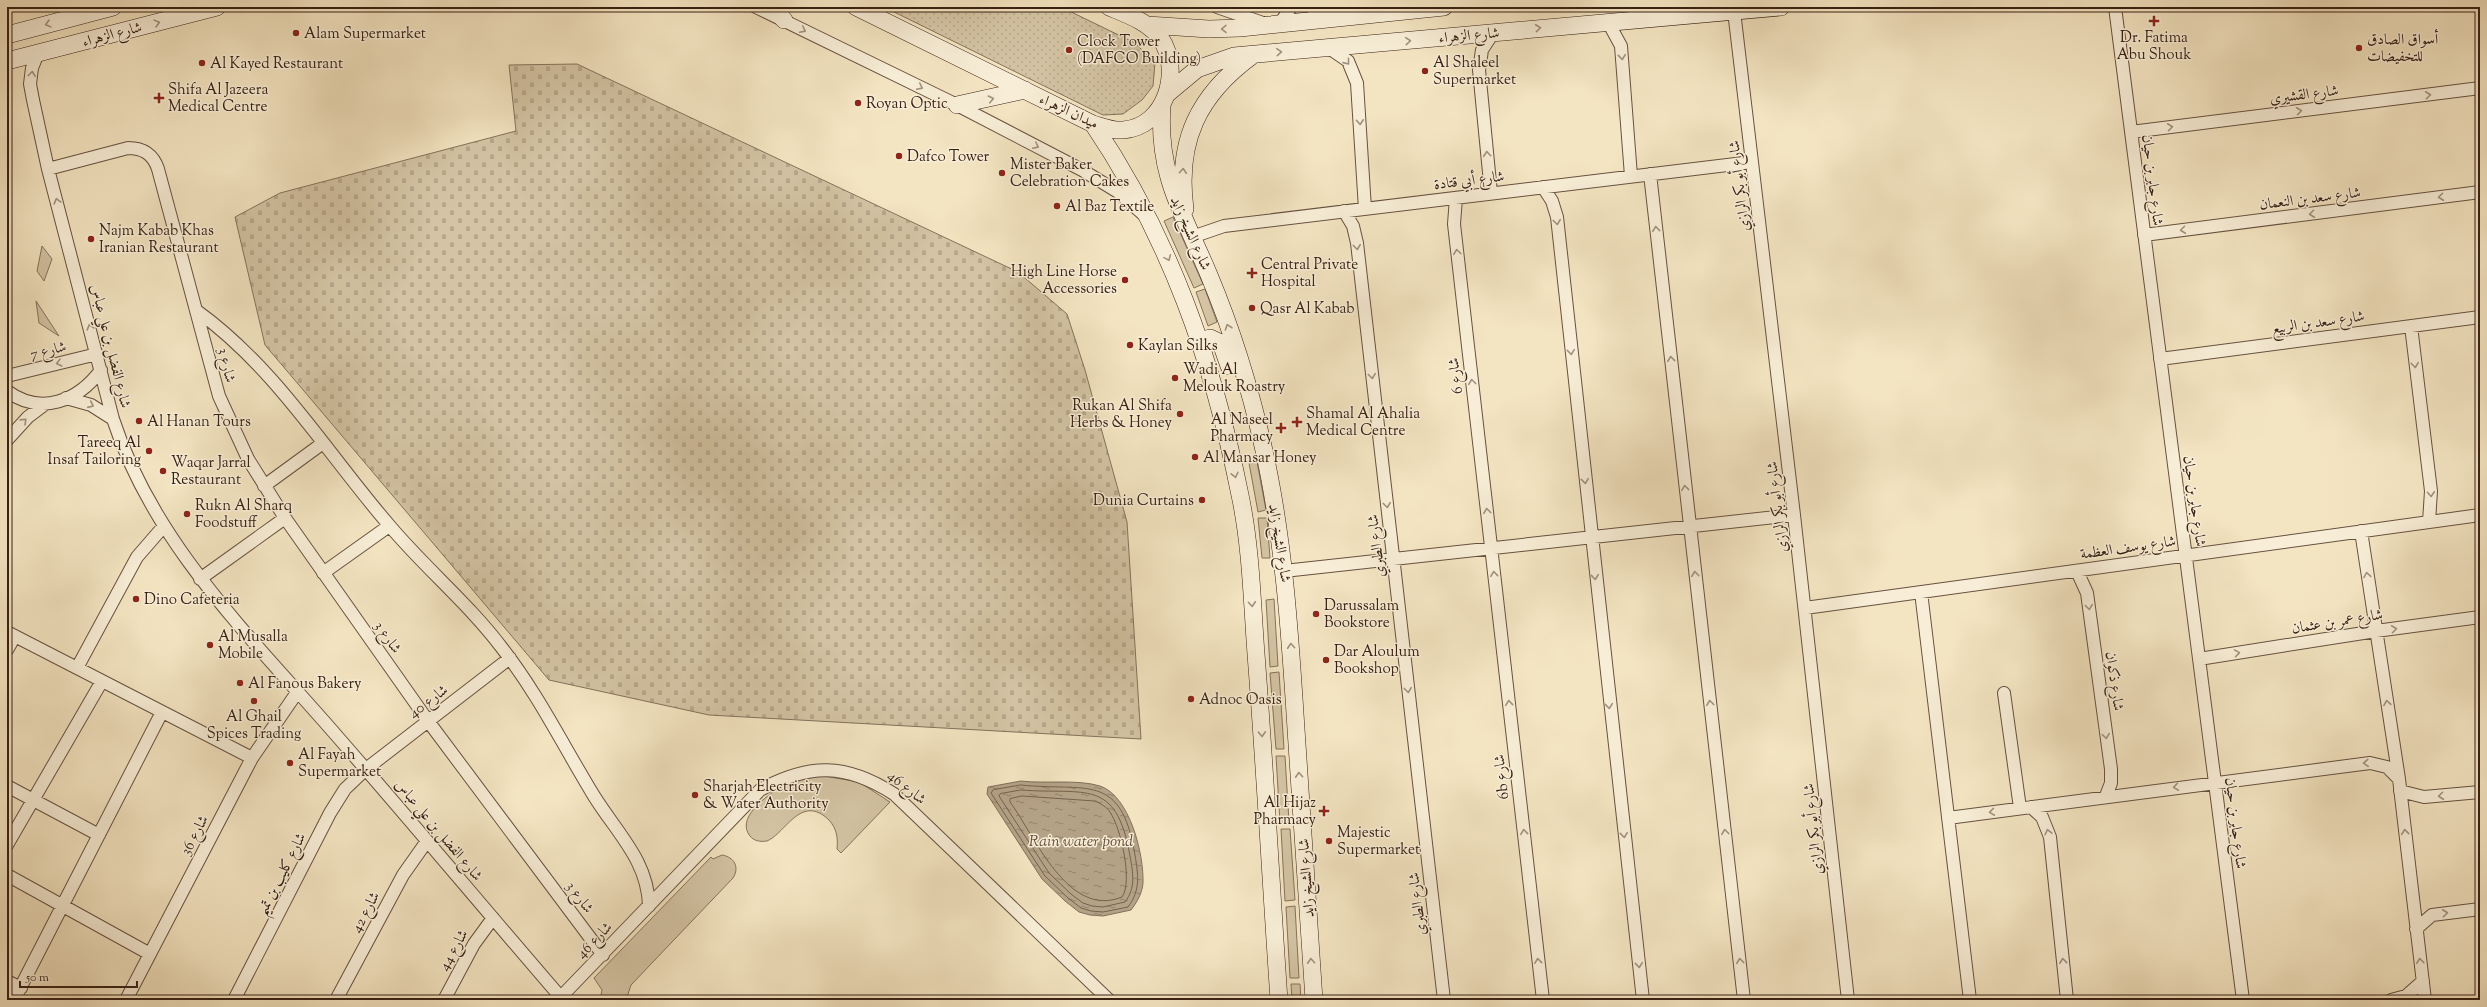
<svg xmlns="http://www.w3.org/2000/svg" width="2487" height="1007" font-family="'Sorts Mill Goudy',Amiri,serif">
<style>
.green{fill:#d4c4a4;stroke:#86725c}
.cemetery{fill:url(#cemetery-stones);stroke:#86725c}
.garden{fill:url(#garden-dots);stroke:#86725c}
.water{fill:url(#water-ripples);stroke:#826e59}
.lines{fill:none;stroke-linecap:round;stroke-linejoin:round}
.shore{stroke:#76614e;stroke-width:1}
.street-casing{stroke:#675140;stroke-width:14}
.secondary-casing{stroke:#382014;stroke-width:18}
.street{stroke:#f8eed7;stroke-width:12}
.secondary{stroke:#f8eed7;stroke-width:17}
.oneway{stroke:#a2917f}
.poi-dot{fill:#8f2418;stroke:#f8eed7;stroke-width:1.5}
.labels{text-anchor:middle;stroke-width:3;stroke-linejoin:round;paint-order:stroke}
.poi-label{font-size:15px;fill:#382014;stroke:#f8eed7;text-anchor:start}
.street-label{font-size:15px;fill:#382014;stroke:#f8eed7}
.water-label{font-size:16px;font-style:italic;fill:#634e3c;stroke:#f8eed7}
</style>
<defs>
<pattern id="cemetery-stones" width="16" height="16" patternUnits="userSpaceOnUse"><rect width="16" height="16" fill="#d4c4a4"/><path d="M2 7V4a2 2 0 0 1 4 0v3zM10 15v-3a2 2 0 0 1 4 0v3z" fill="#b7a88c"/></pattern>
<pattern id="garden-dots" width="8" height="8" patternUnits="userSpaceOnUse"><rect width="8" height="8" fill="#d4c4a4"/><path d="M2 2h.1M6 6h.1" fill="none" stroke="#b7a88c" stroke-width="1.8" stroke-linecap="round"/></pattern>
<pattern id="water-ripples" width="26" height="14" patternUnits="userSpaceOnUse"><rect width="26" height="14" fill="#b4a287"/><path d="M2 4q2-2 4 0t4 0M15 11q2-2 4 0t4 0" fill="none" stroke="#93846d"/></pattern>
</defs>
<rect width="100%" height="100%" fill="#f4e5c2"/>
<filter id="stains"><feTurbulence type="fractalNoise" baseFrequency=".005" numOctaves="4"/><feColorMatrix values="0 0 0 0 .2 0 0 0 0 .09 0 0 0 0 .02 0 0 0 .5 -.17"/></filter>
<radialGradient id="worn" r=".72"><stop offset=".6" stop-color="#630" stop-opacity="0"/><stop offset="1" stop-color="#630" stop-opacity=".3"/></radialGradient>
<path class="green" d="M1173,217L1203,284L1194,288L1164,221Z
M42,246L52,259L44,281L37,271Z
M1205,289L1217,322L1208,326L1196,292Z
M36,301L59,336L39,323Z
M1257,462L1266,510L1258,512L1249,463Z
M1258,518H1267L1270,558H1262Z
M1274,599L1278,666L1270,667L1266,600Z
M1279,672L1284,749H1276L1270,673Z
M1276,756H1285L1289,822L1280,823Z
M824,776L859,782L890,802L841,853L837,849C838,838 837,829 829,820C801,793 786,833 767,841C760,842 754,841 750,836C736,819 764,798 776,790C791,780 807,777 824,776Z
M1281,829H1290L1295,900L1285,901Z
M722,855C734,857 740,867 733,878L631,985L626,1000H600L602,990L594,978L711,857L713,859Z
M1295,906L1299,978H1290L1286,907Z
M1291,984H1300L1301,1000H1292Z"/>
<path class="cemetery" d="M577,64L1018,272L1067,314L1085,370L1127,522L1141,739L709,715L549,680L265,345L235,217L280,193L516,131L509,65Z"/>
<path class="garden" d="M884,7H1061L1135,43L1155,63L1153,86L1142,100L1123,114L1103,115Z"/>
<path class="water" d="M1021,781C1045,784 1077,779 1100,786C1130,796 1144,855 1143,883C1142,894 1137,902 1131,910L1103,916L1090,915L1079,912L1065,901L1042,879L987,794L988,787Z"/>
<g class="lines">
<path class="shore" d="M1021,785C1087,792 1121,771 1135,855C1138,874 1141,890 1128,907L1103,912L1091,911L1081,908L1068,898L1045,876L991,793L993,790Z
M1021,790C1086,795 1116,777 1130,856C1133,873 1136,888 1125,902L1103,907L1092,906L1083,903L1071,894L1049,873L999,796L1000,794Z
M1022,796L1095,801C1101,804 1107,807 1110,812C1121,828 1133,882 1122,897C1068,919 1035,836 1010,802V799Z"/>
<g class="street-casing">
<path id="street" d="M756,7L957,105L1082,170L1118,192L1143,214
M1217,7L1263,23
M1311,7L1325,19
M2115,7L2243,1000
M1734,11L1794,515L1848,1000
M1608,22L1621,46L1631,176
M1279,25L1291,7
M1329,48L1348,61L1357,83L1365,209
M38,53L32,68L30,84L33,100L48,169L113,419C154,545 251,637 336,735C412,822 487,912 563,1000
M2131,132L2480,88
M48,169L128,148C143,148 153,154 158,169L219,396L248,459L285,518L428,721L603,955
M1650,174L1744,1000
M1543,187L1552,201L1557,217L1643,1000
M1491,193L1479,70L1482,50L1493,33
M1456,198L1454,224L1543,1000
M1344,211L1353,226L1357,243L1444,1000
M2144,235L2480,192
M1192,237L1224,226L1752,162
M197,311C276,368 326,452 389,525C425,568 469,604 502,648C538,694 564,747 594,796C617,833 648,861 649,906
M2411,326L2431,491L2429,522
M2160,359L2480,317
M7,376L97,354
M7,391C41,416 78,401 101,370
M66,398L91,405L113,419
M7,440L28,417L44,405
M264,486L323,443
M2361,531L2399,779L2425,1000
M1284,571L1794,515
M2077,571L2087,593L2111,769V783L2106,796
M323,573L389,526
M200,579L285,518
M1921,592L1970,1000
M1805,608L2480,515
M7,632L252,758
M7,650L15,636
M2199,659L2376,631L2480,617
M77,668L137,557L163,527
M2004,693L2020,808
M7,786L99,835
M2400,791L2424,797L2480,792
M2031,807L2042,817L2050,837L2067,1000
M1948,818L2370,763L2387,767L2399,779
M7,845L102,681
M7,875L150,954
M2416,929L2432,915L2480,909
M7,981L21,988
M14,1000L162,712
M126,1000L252,758L298,691
M234,1000L330,813L345,789L366,769L510,658
M336,1000L403,875L427,841
M444,1000L474,944L493,918
M558,1000L760,790C809,763 846,763 894,794L1109,1000
M2391,1000L2406,996L2423,981"/>
</g>
<g class="secondary-casing">
<path id="secondary" d="M773,7L784,20
M856,7L1093,124C1103,127 1113,131 1123,130C1166,127 1182,71 1161,39C1149,22 1128,15 1109,7
M1147,25L1209,29L1240,28L1444,7
M7,35L113,7
M7,61L217,7
M1167,94L1197,69L1234,56L1781,7
M957,105L1025,90
M1162,105C1157,175 1183,213 1209,275C1232,330 1250,388 1263,446C1284,539 1290,634 1296,729C1302,819 1308,910 1314,1000
M1093,124C1170,238 1213,361 1240,495C1251,547 1252,601 1256,654C1265,769 1271,885 1279,1000
M1185,209C1176,141 1198,95 1253,55
M1200,342L1210,338L1221,343L1229,366"/>
</g>
<use href="#street" class="street"/>
<use href="#secondary" class="secondary"/>
</g>
<defs><path id="oneway-chevron" d="M-2-3.5L2.5 0L-2 3.5" fill="none" stroke-width="1.6" stroke-linecap="round" stroke-linejoin="round"/></defs>
<g class="oneway">
<use href="#oneway-chevron" transform="translate(157 23) rotate(-15)"/>
<use href="#oneway-chevron" transform="translate(48 24) rotate(165)"/>
<use href="#oneway-chevron" transform="translate(1538 28) rotate(-6)"/>
<use href="#oneway-chevron" transform="translate(1224 29) rotate(179)"/>
<use href="#oneway-chevron" transform="translate(803 30) rotate(26)"/>
<use href="#oneway-chevron" transform="translate(1408 41) rotate(-5)"/>
<use href="#oneway-chevron" transform="translate(1279 52) rotate(-4)"/>
<use href="#oneway-chevron" transform="translate(1622 57) rotate(84)"/>
<use href="#oneway-chevron" transform="translate(1347 62) rotate(51)"/>
<use href="#oneway-chevron" transform="translate(32 74) rotate(-83)"/>
<use href="#oneway-chevron" transform="translate(920 87) rotate(26)"/>
<use href="#oneway-chevron" transform="translate(2428 95) rotate(-7)"/>
<use href="#oneway-chevron" transform="translate(991 99) rotate(-12)"/>
<use href="#oneway-chevron" transform="translate(2299 111) rotate(-7)"/>
<use href="#oneway-chevron" transform="translate(1360 122) rotate(86)"/>
<use href="#oneway-chevron" transform="translate(2170 127) rotate(-7)"/>
<use href="#oneway-chevron" transform="translate(1036 146) rotate(27)"/>
<use href="#oneway-chevron" transform="translate(1487 154) rotate(-95)"/>
<use href="#oneway-chevron" transform="translate(1183 171) rotate(-86)"/>
<use href="#oneway-chevron" transform="translate(2441 197) rotate(173)"/>
<use href="#oneway-chevron" transform="translate(57 201) rotate(-105)"/>
<use href="#oneway-chevron" transform="translate(2312 214) rotate(173)"/>
<use href="#oneway-chevron" transform="translate(1557 222) rotate(83)"/>
<use href="#oneway-chevron" transform="translate(1656 229) rotate(-96)"/>
<use href="#oneway-chevron" transform="translate(2183 230) rotate(173)"/>
<use href="#oneway-chevron" transform="translate(1357 247) rotate(83)"/>
<use href="#oneway-chevron" transform="translate(1457 252) rotate(-97)"/>
<use href="#oneway-chevron" transform="translate(1168 258) rotate(66)"/>
<use href="#oneway-chevron" transform="translate(90 327) rotate(-105)"/>
<use href="#oneway-chevron" transform="translate(1228 327) rotate(-109)"/>
<use href="#oneway-chevron" transform="translate(1571 352) rotate(84)"/>
<use href="#oneway-chevron" transform="translate(1671 359) rotate(-96)"/>
<use href="#oneway-chevron" transform="translate(59 363) rotate(166)"/>
<use href="#oneway-chevron" transform="translate(2415 365) rotate(83)"/>
<use href="#oneway-chevron" transform="translate(1372 376) rotate(83)"/>
<use href="#oneway-chevron" transform="translate(1472 382) rotate(-97)"/>
<use href="#oneway-chevron" transform="translate(91 405) rotate(24)"/>
<use href="#oneway-chevron" transform="translate(24 421) rotate(-44)"/>
<use href="#oneway-chevron" transform="translate(1235 475) rotate(77)"/>
<use href="#oneway-chevron" transform="translate(1585 481) rotate(84)"/>
<use href="#oneway-chevron" transform="translate(1685 488) rotate(-96)"/>
<use href="#oneway-chevron" transform="translate(2431 494) rotate(86)"/>
<use href="#oneway-chevron" transform="translate(1387 505) rotate(83)"/>
<use href="#oneway-chevron" transform="translate(1487 511) rotate(-97)"/>
<use href="#oneway-chevron" transform="translate(1494 574) rotate(-96)"/>
<use href="#oneway-chevron" transform="translate(1695 574) rotate(-97)"/>
<use href="#oneway-chevron" transform="translate(2367 575) rotate(-99)"/>
<use href="#oneway-chevron" transform="translate(1595 577) rotate(84)"/>
<use href="#oneway-chevron" transform="translate(1252 604) rotate(86)"/>
<use href="#oneway-chevron" transform="translate(2089 607) rotate(82)"/>
<use href="#oneway-chevron" transform="translate(2394 629) rotate(-7)"/>
<use href="#oneway-chevron" transform="translate(1291 646) rotate(-94)"/>
<use href="#oneway-chevron" transform="translate(2237 653) rotate(-9)"/>
<use href="#oneway-chevron" transform="translate(1408 690) rotate(83)"/>
<use href="#oneway-chevron" transform="translate(1509 703) rotate(-96)"/>
<use href="#oneway-chevron" transform="translate(1710 703) rotate(-97)"/>
<use href="#oneway-chevron" transform="translate(2387 703) rotate(-99)"/>
<use href="#oneway-chevron" transform="translate(1609 706) rotate(84)"/>
<use href="#oneway-chevron" transform="translate(1262 734) rotate(87)"/>
<use href="#oneway-chevron" transform="translate(2106 736) rotate(82)"/>
<use href="#oneway-chevron" transform="translate(2366 763) rotate(177)"/>
<use href="#oneway-chevron" transform="translate(1299 775) rotate(-94)"/>
<use href="#oneway-chevron" transform="translate(2176 787) rotate(172)"/>
<use href="#oneway-chevron" transform="translate(2441 796) rotate(173)"/>
<use href="#oneway-chevron" transform="translate(1992 812) rotate(172)"/>
<use href="#oneway-chevron" transform="translate(1524 832) rotate(-96)"/>
<use href="#oneway-chevron" transform="translate(1725 832) rotate(-97)"/>
<use href="#oneway-chevron" transform="translate(2048 832) rotate(-103)"/>
<use href="#oneway-chevron" transform="translate(2405 832) rotate(-96)"/>
<use href="#oneway-chevron" transform="translate(1624 835) rotate(84)"/>
<use href="#oneway-chevron" transform="translate(2445 913) rotate(-7)"/>
<use href="#oneway-chevron" transform="translate(1311 961) rotate(-94)"/>
<use href="#oneway-chevron" transform="translate(1538 961) rotate(-96)"/>
<use href="#oneway-chevron" transform="translate(1740 961) rotate(-97)"/>
<use href="#oneway-chevron" transform="translate(2063 961) rotate(-96)"/>
<use href="#oneway-chevron" transform="translate(2420 961) rotate(-97)"/>
<use href="#oneway-chevron" transform="translate(1639 965) rotate(84)"/>
</g>
<g class="poi-dot">
<path d="M2152 15h4v4h4v4h-4v4h-4v-4h-4v-4h4z"/>
<circle cx="296" cy="33" r="4"/>
<circle cx="2359" cy="48" r="4"/>
<circle cx="1069" cy="50" r="4"/>
<circle cx="202" cy="63" r="4"/>
<circle cx="1425" cy="71" r="4"/>
<path d="M157 92h4v4h4v4h-4v4h-4v-4h-4v-4h4z"/>
<circle cx="858" cy="103" r="4"/>
<circle cx="899" cy="156" r="4"/>
<circle cx="1002" cy="173" r="4"/>
<circle cx="1057" cy="206" r="4"/>
<circle cx="91" cy="239" r="4"/>
<path d="M1250 267h4v4h4v4h-4v4h-4v-4h-4v-4h4z"/>
<circle cx="1125" cy="280" r="4"/>
<circle cx="1252" cy="308" r="4"/>
<circle cx="1130" cy="345" r="4"/>
<circle cx="1175" cy="378" r="4"/>
<circle cx="1180" cy="414" r="4"/>
<circle cx="139" cy="421" r="4"/>
<path d="M1295 416h4v4h4v4h-4v4h-4v-4h-4v-4h4z"/>
<path d="M1279 422h4v4h4v4h-4v4h-4v-4h-4v-4h4z"/>
<circle cx="149" cy="451" r="4"/>
<circle cx="1195" cy="457" r="4"/>
<circle cx="163" cy="471" r="4"/>
<circle cx="1202" cy="500" r="4"/>
<circle cx="187" cy="514" r="4"/>
<circle cx="136" cy="599" r="4"/>
<circle cx="1316" cy="614" r="4"/>
<circle cx="210" cy="645" r="4"/>
<circle cx="1326" cy="660" r="4"/>
<circle cx="240" cy="683" r="4"/>
<circle cx="1191" cy="699" r="4"/>
<circle cx="254" cy="701" r="4"/>
<circle cx="290" cy="763" r="4"/>
<circle cx="695" cy="795" r="4"/>
<path d="M1322 805h4v4h4v4h-4v4h-4v-4h-4v-4h4z"/>
<circle cx="1329" cy="841" r="4"/>
</g>
<g class="labels">
<g class="poi-label">
<text x="304" y="38">Alam Supermarket</text>
<text x="2154" y="42" text-anchor="middle">Dr. Fatima<tspan x="2154" dy="17">Abu Shouk</tspan></text>
<text x="2367" y="44">أسواق الصادق<tspan x="2367" dy="17">للتخفيضات</tspan></text>
<text x="1077" y="46">Clock Tower<tspan x="1077" dy="17">(DAFCO Building)</tspan></text>
<text x="1433" y="67">Al Shaleel<tspan x="1433" dy="17">Supermarket</tspan></text>
<text x="210" y="68">Al Kayed Restaurant</text>
<text x="168" y="94">Shifa Al Jazeera<tspan x="168" dy="17">Medical Centre</tspan></text>
<text x="866" y="108">Royan Optic</text>
<text x="907" y="161">Dafco Tower</text>
<text x="1010" y="169">Mister Baker<tspan x="1010" dy="17">Celebration Cakes</tspan></text>
<text x="1065" y="211">Al Baz Textile</text>
<text x="99" y="235">Najm Kabab Khas<tspan x="99" dy="17">Iranian Restaurant</tspan></text>
<text x="1261" y="269">Central Private<tspan x="1261" dy="17">Hospital</tspan></text>
<text x="1117" y="276" text-anchor="end">High Line Horse<tspan x="1117" dy="17">Accessories</tspan></text>
<text x="1260" y="313">Qasr Al Kabab</text>
<text x="1138" y="350">Kaylan Silks</text>
<text x="1183" y="374">Wadi Al<tspan x="1183" dy="17">Melouk Roastry</tspan></text>
<text x="1172" y="410" text-anchor="end">Rukan Al Shifa<tspan x="1172" dy="17">Herbs &amp; Honey</tspan></text>
<text x="1306" y="418">Shamal Al Ahalia<tspan x="1306" dy="17">Medical Centre</tspan></text>
<text x="1273" y="424" text-anchor="end">Al Naseel<tspan x="1273" dy="17">Pharmacy</tspan></text>
<text x="147" y="426">Al Hanan Tours</text>
<text x="141" y="447" text-anchor="end">Tareeq Al<tspan x="141" dy="17">Insaf Tailoring</tspan></text>
<text x="1203" y="462">Al Mansar Honey</text>
<text x="171" y="467">Waqar Jarral<tspan x="171" dy="17">Restaurant</tspan></text>
<text x="1194" y="505" text-anchor="end">Dunia Curtains</text>
<text x="195" y="510">Rukn Al Sharq<tspan x="195" dy="17">Foodstuff</tspan></text>
<text x="144" y="604">Dino Cafeteria</text>
<text x="1324" y="610">Darussalam<tspan x="1324" dy="17">Bookstore</tspan></text>
<text x="218" y="641">Al Musalla<tspan x="218" dy="17">Mobile</tspan></text>
<text x="1334" y="656">Dar Aloulum<tspan x="1334" dy="17">Bookshop</tspan></text>
<text x="248" y="688">Al Fanous Bakery</text>
<text x="1199" y="704">Adnoc Oasis</text>
<text x="254" y="721" text-anchor="middle">Al Ghail<tspan x="254" dy="17">Spices Trading</tspan></text>
<text x="298" y="759">Al Fayah<tspan x="298" dy="17">Supermarket</tspan></text>
<text x="703" y="791">Sharjah Electricity<tspan x="703" dy="17">&amp; Water Authority</tspan></text>
<text x="1316" y="807" text-anchor="end">Al Hijaz<tspan x="1316" dy="17">Pharmacy</tspan></text>
<text x="1337" y="837">Majestic<tspan x="1337" dy="17">Supermarket</tspan></text>
</g>
<g class="street-label">
<text transform="translate(112 34) rotate(-15)" y="5">شارع الزهراء</text>
<text transform="translate(1469 35) rotate(-5)" y="5">شارع الزهراء</text>
<text transform="translate(2304 94) rotate(-7)" y="5">شارع القشيري</text>
<text transform="translate(1069 111) rotate(25)" y="5">ميدان الزهراء</text>
<text transform="translate(1469 180) rotate(-7)" y="5">شارع أبي قتادة</text>
<text transform="translate(2153 180) rotate(83)" y="5">شارع جابر بن حيان</text>
<text transform="translate(1739 186) rotate(-97)" y="5">شارع أبو بكر الرازي</text>
<text transform="translate(2310 198) rotate(-7)" y="5">شارع سعد بن النعمان</text>
<text transform="translate(1191 233) rotate(66)" y="5">شارع الشيخ زايد</text>
<text transform="translate(2318 322) rotate(-8)" y="5">شارع سعد بن الربيع</text>
<text transform="translate(111 346) rotate(76)" y="5">شارع الفضل بن علي عباس</text>
<text transform="translate(48 350) rotate(-14)" y="5">شارع 7</text>
<text transform="translate(227 365) rotate(76)" y="5">شارع 3</text>
<text transform="translate(1455 376) rotate(-97)" y="5">شارع 6</text>
<text transform="translate(2195 501) rotate(82)" y="5">شارع جابر بن حيان</text>
<text transform="translate(1777 507) rotate(-97)" y="5">شارع أبو بكر الرازي</text>
<text transform="translate(1280 543) rotate(81)" y="5">شارع الشيخ زايد</text>
<text transform="translate(1376 546) rotate(-97)" y="5">شارع الطبري</text>
<text transform="translate(2128 547) rotate(-8)" y="5">شارع يوسف العظمة</text>
<text transform="translate(2337 621) rotate(-9)" y="5">شارع عمر بن عثمان</text>
<text transform="translate(388 637) rotate(55)" y="5">شارع 3</text>
<text transform="translate(2115 681) rotate(82)" y="5">شارع ذكوان</text>
<text transform="translate(428 701) rotate(-37)" y="5">شارع 40</text>
<text transform="translate(1501 777) rotate(-96)" y="5">6b شارع</text>
<text transform="translate(907 787) rotate(39)" y="5">شارع 46</text>
<text transform="translate(2236 823) rotate(83)" y="5">شارع جابر بن حيان</text>
<text transform="translate(1813 829) rotate(-96)" y="5">شارع أبو بكر الرازي</text>
<text transform="translate(439 830) rotate(50)" y="5">شارع الفضل بن علي عباس</text>
<text transform="translate(194 835) rotate(-62)" y="5">شارع 36</text>
<text transform="translate(281 874) rotate(-63)" y="5">شارع كليب بن تميم</text>
<text transform="translate(1306 878) rotate(-94)" y="5">شارع الشيخ زايد</text>
<text transform="translate(580 897) rotate(53)" y="5">شارع 3</text>
<text transform="translate(1417 904) rotate(-97)" y="5">شارع الطبري</text>
<text transform="translate(365 912) rotate(-62)" y="5">شارع 42</text>
<text transform="translate(594 940) rotate(-46)" y="5">شارع 46</text>
<text transform="translate(453 950) rotate(-61)" y="5">شارع 44</text>
</g>
<g class="water-label">
<text x="1081" y="846">Rain water pond</text>
</g>
</g>
<rect width="2487" height="1007" fill="none" stroke="#f4e5c2" stroke-width="24"/>
<rect x="8" y="8" width="2471" height="991" fill="none" stroke="#382014" stroke-width="2"/>
<rect x="12" y="12" width="2463" height="983" fill="none" stroke="#382014"/>
<path d="M20 981v6h117v-6" fill="none" stroke="#382014" stroke-width="2"/>
<text x="26" y="981" font-size="12" fill="#382014" stroke="#f8eed7" stroke-width="3" paint-order="stroke">50 m</text>
<rect width="100%" height="100%" filter="url(#stains)"/>
<rect width="100%" height="100%" fill="url(#worn)"/>
</svg>
